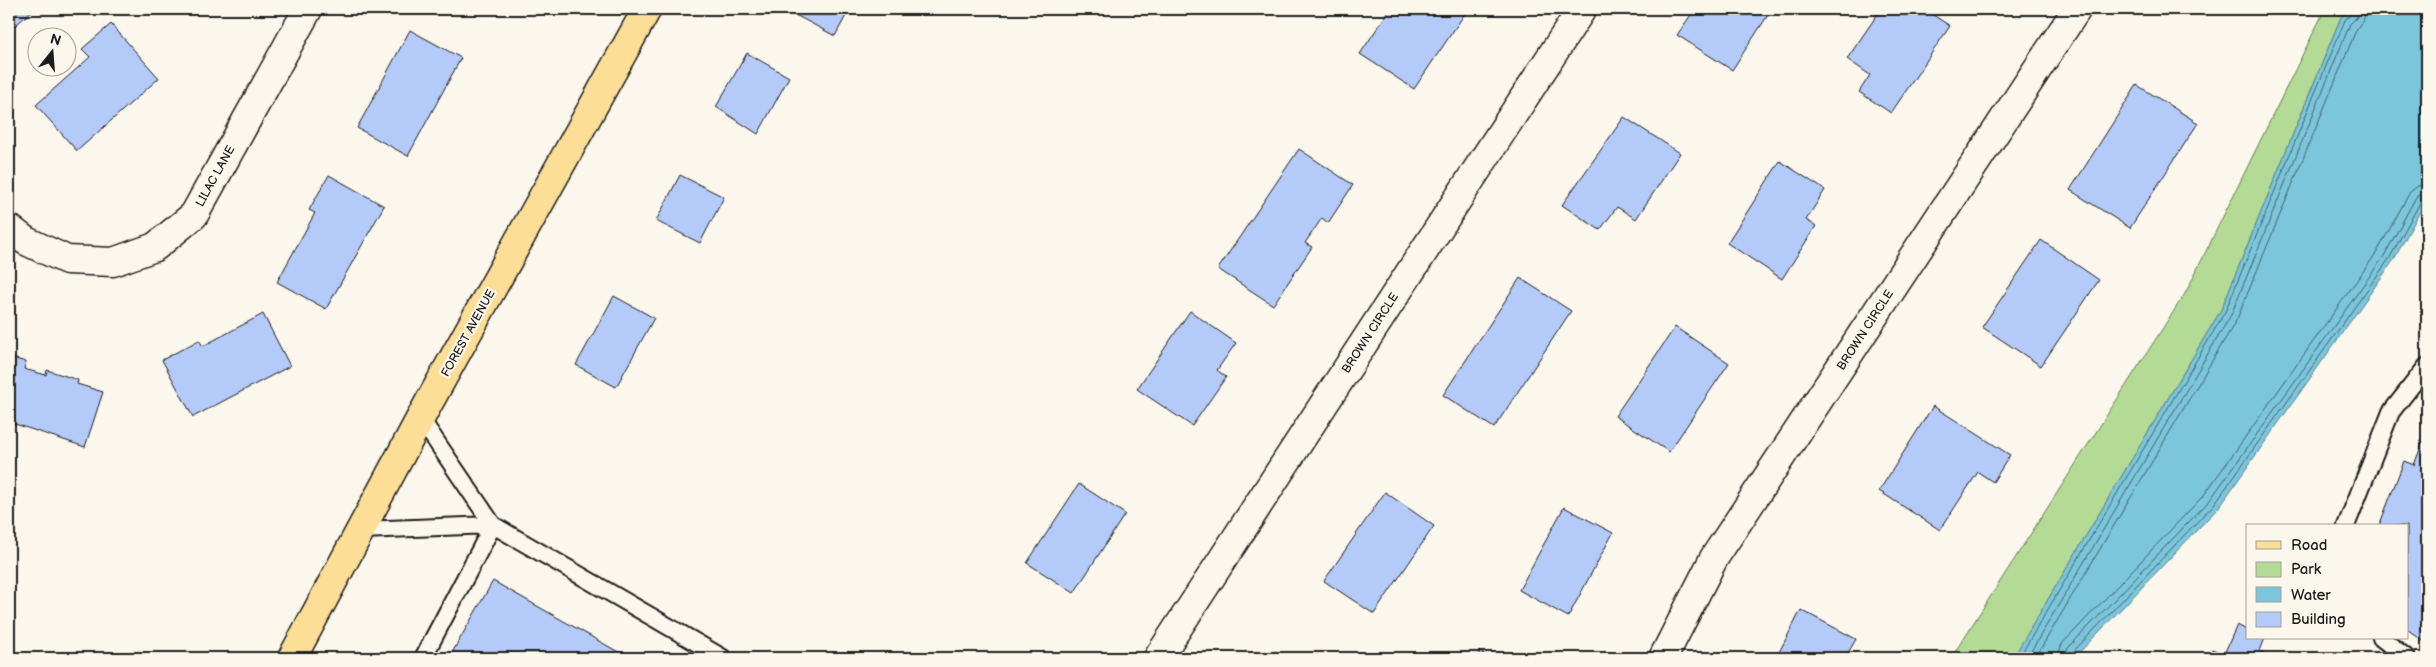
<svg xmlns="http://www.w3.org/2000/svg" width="2436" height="667" font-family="'Balsamiq Sans',sans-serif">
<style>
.green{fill:#b4db96;stroke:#687c59}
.water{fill:#7cc6dc;stroke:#56828f}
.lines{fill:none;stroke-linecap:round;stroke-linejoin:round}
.shore{stroke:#426069;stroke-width:1}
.building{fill:#b4caf9;stroke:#1c1c1c}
.service-casing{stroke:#1c1c1c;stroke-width:20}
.minor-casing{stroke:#1c1c1c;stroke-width:31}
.primary-casing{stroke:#1c1c1c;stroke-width:31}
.service{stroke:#fbf7ec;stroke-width:16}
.minor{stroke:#fbf7ec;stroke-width:28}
.primary{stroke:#fdde96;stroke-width:28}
.labels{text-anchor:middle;stroke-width:4.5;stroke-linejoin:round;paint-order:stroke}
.street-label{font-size:12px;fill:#1c1c1c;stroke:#fbf7ec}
</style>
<rect width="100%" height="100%" fill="#fbf7ec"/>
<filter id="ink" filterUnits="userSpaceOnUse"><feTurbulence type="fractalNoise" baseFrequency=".02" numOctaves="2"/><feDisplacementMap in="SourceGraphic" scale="10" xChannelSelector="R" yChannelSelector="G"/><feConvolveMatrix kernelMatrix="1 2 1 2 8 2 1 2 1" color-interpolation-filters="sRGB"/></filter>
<g filter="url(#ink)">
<path class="green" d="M2325,9H2350L2341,17L2221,310L2013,658H1951L2186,292Z"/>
<path class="water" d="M2350,9H2427V199L2393,261L2219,507L2074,658H2013L2221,310L2341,17Z"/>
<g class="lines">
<path class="shore" d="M2019,658L2225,312L2345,20L2352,13L2353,9
M2027,658L2231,315L2350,24L2357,17L2359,9
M2035,658L2237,319L2357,28L2364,19L2366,9
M2057,658L2062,644L2204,495L2377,252L2410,192L2418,186L2427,184
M2064,658L2068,648L2210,500L2384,256L2416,197L2427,192
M2071,658L2072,653L2215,503L2389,259L2421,201L2427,198"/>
</g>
<path class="building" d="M9,9H34L9,31Z
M784,9H843L848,12L835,36Z
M1390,9H1468L1414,89L1360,54Z
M1695,9H1772L1732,70L1677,35Z
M1881,9H1924L1950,26L1891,113L1859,92L1870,75L1847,59Z
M111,24L159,78L77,151L36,105L90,57L82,49Z
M410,30L461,58L408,156L357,128Z
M747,53L789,77L758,134L716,107Z
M2137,85L2198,123L2130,228L2070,190Z
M1624,117L1680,153L1636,219L1617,207L1600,230L1562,205Z
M1299,149L1353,185L1328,223L1322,218L1305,243L1312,247L1273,305L1218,269Z
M1780,161L1825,190L1806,220L1816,226L1782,279L1727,243Z
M329,175L384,206L326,309L277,282L315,213L309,210Z
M680,175L724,197L700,243L656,221Z
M2041,240L2099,280L2041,366L1982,327Z
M1520,278L1571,311L1494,428L1443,395Z
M614,296L654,318L616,387L576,365Z
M1190,311L1236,343L1217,370L1226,377L1192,426L1137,389Z
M263,314L290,366L193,417L162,360L199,340L203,346Z
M1675,327L1729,363L1669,452L1615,416Z
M9,357L26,362L24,369L46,375L47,370L78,380L77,384L103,392L85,447L9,422Z
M1933,406L2010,455L1993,482L1978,472L1940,530L1879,491Z
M2427,431V644L2407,629V526H2379L2404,461L2414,465Z
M1079,484L1125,514L1074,593L1027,563Z
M1385,492L1434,526L1374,614L1324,581Z
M1564,507L1613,533L1568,617L1519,590Z
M493,581L629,658H449Z
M1801,610L1856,639L1845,658H1776Z
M2237,625L2247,630V638H2265L2260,651L2277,658H2208L2212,649L2224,654Z
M1275,651L1286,658H1270Z
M1480,652L1492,658H1477Z"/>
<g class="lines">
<g class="service-casing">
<path id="service" d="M421,419L493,525L723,658
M2346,526L2391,412L2427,366
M361,530L493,525
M2381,638L2407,658
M423,658L493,525"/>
</g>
<g class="minor-casing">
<path id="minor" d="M9,228L26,241L67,260L113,262L155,247L194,215L308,9
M1158,658L1582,9
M1663,658L1714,558L2077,9"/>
</g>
<g class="primary-casing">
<path id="primary" d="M292,658L427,406L647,9"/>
</g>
<use href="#service" class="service"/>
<use href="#minor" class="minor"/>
<use href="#primary" class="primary"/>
</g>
</g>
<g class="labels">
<g class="street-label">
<text transform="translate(215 176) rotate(-61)" y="4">LILAC LANE</text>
<text transform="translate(1865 330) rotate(-57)" y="4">BROWN CIRCLE</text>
<text transform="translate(468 333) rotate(-61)" y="4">FOREST AVENUE</text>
<text transform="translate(1370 333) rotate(-57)" y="4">BROWN CIRCLE</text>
</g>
</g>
<rect width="2436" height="667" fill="none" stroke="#fbf7ec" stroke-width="30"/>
<rect x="15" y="15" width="2406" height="637" fill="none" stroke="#1c1c1c" stroke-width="2" filter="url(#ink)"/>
<rect x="2246" y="524" width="162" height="115" fill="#fbf7ec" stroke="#a29f99"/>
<rect x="2256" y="541" width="25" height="8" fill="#fdde96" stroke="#a29f99"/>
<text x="2291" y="550" font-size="15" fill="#1c1c1c">Road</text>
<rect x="2256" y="562" width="25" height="15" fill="#b4db96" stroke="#a29f99"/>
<text x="2291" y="574" font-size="15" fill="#1c1c1c">Park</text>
<rect x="2256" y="587" width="25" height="15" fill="#7cc6dc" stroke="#a29f99"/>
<text x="2291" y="600" font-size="15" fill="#1c1c1c">Water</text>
<rect x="2256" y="612" width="25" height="15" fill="#b4caf9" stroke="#a29f99"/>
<text x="2291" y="624" font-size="15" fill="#1c1c1c">Building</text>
<g transform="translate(52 52) rotate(17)"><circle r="24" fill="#fbf7ec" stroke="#a29f99"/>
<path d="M0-4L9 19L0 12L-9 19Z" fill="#1c1c1c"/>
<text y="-8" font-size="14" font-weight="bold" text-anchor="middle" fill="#1c1c1c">N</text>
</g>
</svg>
